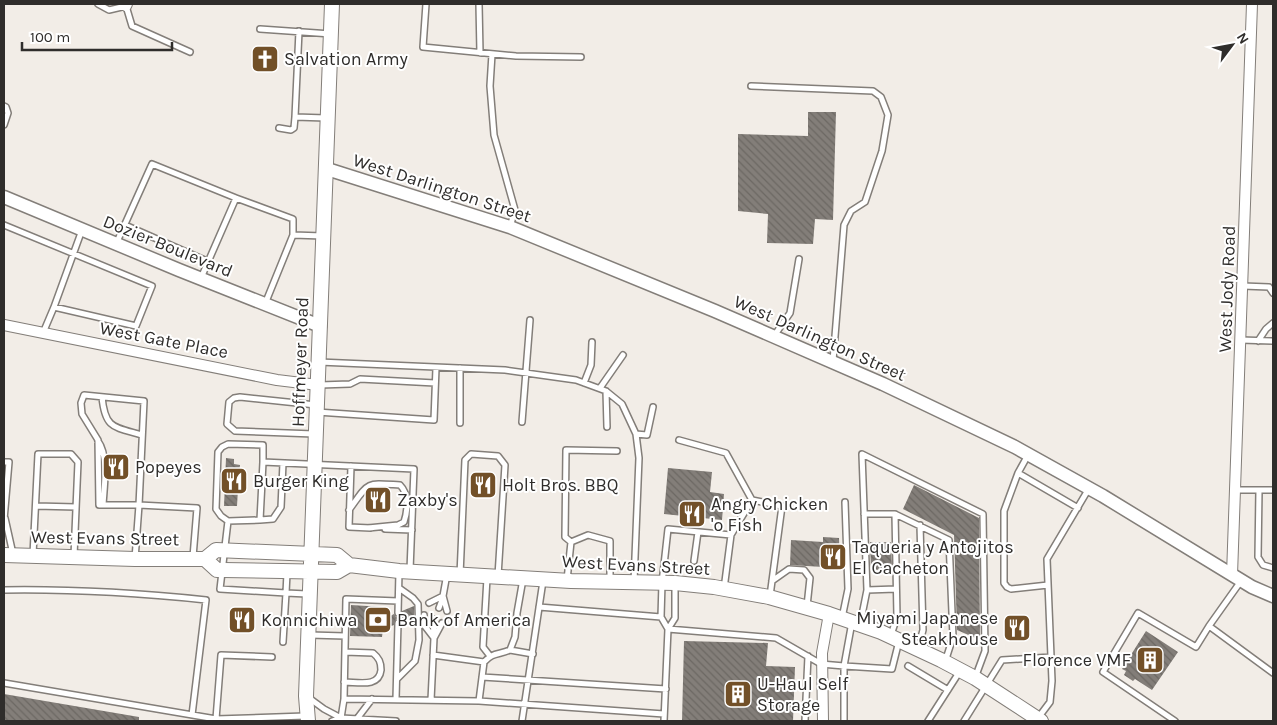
<svg xmlns="http://www.w3.org/2000/svg" width="1277" height="725" font-family="Karla,sans-serif">
<style>
.building{fill:url(#building-back-hatch)}
.lines{fill:none;stroke-linecap:round;stroke-linejoin:round}
.service-casing{stroke:#837e79;stroke-width:8}
.minor-casing{stroke:#837e79;stroke-width:12}
.tertiary-casing{stroke:#837e79;stroke-width:15}
.secondary-casing{stroke:#837e79;stroke-width:16}
.service{stroke:#fff;stroke-width:5}
.minor{stroke:#fff;stroke-width:10}
.tertiary{stroke:#fff;stroke-width:12}
.secondary{stroke:#fff;stroke-width:14}
.labels{text-anchor:middle;stroke-width:4;stroke-linejoin:round;paint-order:stroke}
.poi-label{font-size:18px;fill:#2f2d2b;stroke:#fff;text-anchor:start}
.street-label{font-size:18px;fill:#2f2d2b;stroke:#fff}
</style>
<defs>
<pattern id="building-back-hatch" width="6" height="6" patternUnits="userSpaceOnUse" patternTransform="scale(1.25)"><rect width="6" height="6" fill="#837e79"/><path d="M-1 5l2 2M0 0l6 6M5-1l2 2" fill="none" stroke="#6c6863"/></pattern>
</defs>
<rect width="100%" height="100%" fill="#f2ede7"/>
<path class="building" d="M808,112H836L833,220L815,219L813,244L767,243L768,214L738,211V134L808,136Z
M226,458L234,459V464L240,465L239,474H242V489H238L237,506H224Z
M668,468L712,472L710,492L724,494L722,520L664,514Z
M914,485L979,518L980,640L957,630L954,535L903,509Z
M823,537L839,538L840,568L790,565L791,540L823,542Z
M870,542H891L892,569L871,570Z
M351,605L383,607L384,619L394,614L396,617H400L402,611L414,606V616L402,621L399,619H396L394,625L383,629L382,637L350,636Z
M1146,631L1178,652L1152,690L1135,679L1133,681L1124,675L1126,671L1122,669Z
M684,641L768,643L766,666L795,667L793,721H682Z
M4,694L139,717V721H4Z"/>
<g class="lines">
<g class="service-casing">
<path id="service" d="M98,4L109,10L126,6L132,26L190,52
M426,4L423,47L516,56L581,57
M479,4L480,53
M260,29L331,34
M299,31L295,117L326,118
M492,54L490,86L494,135L515,210L510,227
M751,86L873,91L881,97L888,115L882,151L865,202L851,211L844,225L833,361
M4,106L6,107L8,113L4,125
M279,128L291,130L294,128L295,117
M4,225L152,286L136,326L54,307L43,333
M125,225L207,261
M293,235L323,236
M116,244L152,164L236,198
M201,278L236,198L293,219V235L265,304
M1243,286L1269,287L1273,293
M54,307L82,230
M774,336L790,313L799,259
M1241,340L1273,341
M1258,341L1266,329L1273,323
M319,362L505,370L576,380L606,391L622,404L636,434L639,458L634,582
M584,383L591,365L592,342
M320,385L350,384L360,379L435,383
M600,388L623,355
M606,391L607,427
M84,395L144,401L139,505H99L98,440L82,414L81,403Z
M102,397C105,429 114,427 142,435
M317,412L434,420L436,368
M522,422L530,320
M460,423V368
M314,434L235,431L227,424L229,402L234,398L240,397L316,405
M636,434L647,435L653,407
M679,440L726,453L752,500
M98,441C109,456 104,487 103,505
M1028,455L1018,473L1078,508
M4,462H9L4,520
M351,466L349,527L371,528
M1018,473L1004,511V583L1007,587L1011,589L1048,585
M1236,490H1273
M1259,490L1258,557L1263,565L1273,568
M36,506L76,507
M349,510C370,481 365,483 400,485C409,494 408,510 404,522L398,525L368,528
M864,514H895L949,540L953,637L945,662
M5,518L13,554
M260,520L273,519L281,507L283,463
M228,521L221,516L216,509L218,452L222,447L228,444L263,445V462
M385,529L412,530
M571,542L565,537L566,450L617,451
M33,555L38,454H71L78,462L74,556
M135,559L139,505L197,508L193,557
M694,561L698,532
M287,573L286,593L307,594
M460,575L465,460L471,454L498,456L505,465L498,576
M487,578L483,647L490,656
M567,580L571,542L588,535L610,541V581
M772,581L789,569L804,570L810,578L807,606
M1241,581L1209,626L1273,673
M675,583V618L668,629L661,617L662,583L668,529L731,535
M724,589L731,535L752,500L782,506L770,596
M4,590C71,589 139,593 206,600L192,715
M867,590L896,589
M429,603L443,596
M539,607L661,617
M439,608L443,597
M447,611L443,596L447,574
M398,613L399,572
M424,615V625L434,638
M842,618L848,589L845,502
M433,619L434,636
M852,622L844,666L892,669L899,641
M860,625L867,590L862,454L983,514L985,651L975,678
M310,635L345,636
M891,635L897,617L895,514
M283,642L286,593L220,589L228,521L260,520L263,462L414,469L410,570
M918,649L923,630L920,525
M510,650L533,654
M433,655L484,662C493,652 499,655 510,650L515,637L517,613L523,579
M908,666L948,690
M482,677L666,689
M397,679L415,661L419,640L418,604L413,598L399,588
M344,682C358,682 379,688 381,670C381,662 379,658 373,653L345,652
M4,683L216,719L305,716
M309,698L324,709L341,718L332,721
M344,699L479,701L664,714
M396,699L398,623
M431,700L434,638L442,623
M479,701L484,662
M1038,718L1050,702L1052,681L1047,559L1088,490
M216,719L221,655L272,657
M356,720L372,699
M396,721L341,718L344,699L346,599L398,601
M522,721L543,581
M664,721L668,629L776,638L821,664L844,666V721
M805,721L808,656
M928,721L960,671
M964,721L1002,660L1051,657
M1175,721L1103,672L1138,613L1196,647L1209,626"/>
</g>
<g class="minor-casing">
<path id="minor" d="M126,6L127,4
M4,325L277,380L318,385
M1232,575L1252,4
M823,721L822,653L829,614"/>
</g>
<g class="tertiary-casing">
<path id="tertiary" d="M327,169L510,227L715,311L883,384L1015,447L1103,496L1252,587L1273,596
M4,197L179,270L320,326"/>
</g>
<g class="secondary-casing">
<path id="secondary" d="M4,555L135,559H205L217,570H223L337,572L349,565
M205,559L216,550L337,555L349,565L399,571L571,581L675,583L714,587L769,597L829,614L881,632L941,660L975,678L1041,721
M308,721L306,696L332,4"/>
</g>
<use href="#service" class="service"/>
<use href="#minor" class="minor"/>
<use href="#tertiary" class="tertiary"/>
<use href="#secondary" class="secondary"/>
</g>
<defs>
<g id="church-square" transform="scale(1.4375)"><rect x="-9" y="-9" width="18" height="18" rx="4" fill="#725028" stroke="#fff"/><path d="M-1.2-6h2.4v3.5h3.3v2.4h-3.3V6h-2.4V-.1h-3.3v-2.4h3.3Z" fill="#fff"/></g>
<g id="restaurant-square" transform="scale(1.4375)"><rect x="-9" y="-9" width="18" height="18" rx="4" fill="#725028" stroke="#fff"/><path d="M-5-6h1v4h1v-4h1v4h1v-4h1v5L-1.5 .5V6h-2V.5L-5-1ZM5-6V6H3V1.5H1.5Q1.5-4 5-6Z" fill="#fff"/></g>
<g id="bank-square" transform="scale(1.4375)"><rect x="-9" y="-9" width="18" height="18" rx="4" fill="#725028" stroke="#fff"/><path d="M-6-4H6V4H-6ZM0-2.3a2.3 2.3 0 1 0 0 4.6a2.3 2.3 0 1 0 0-4.6Z" fill="#fff"/></g>
<g id="building-square" transform="scale(1.4375)"><rect x="-9" y="-9" width="18" height="18" rx="4" fill="#725028" stroke="#fff"/><path d="M-4-6H4V6H1V3H-1V6H-4ZM-2.5-4.3h1.7v1.8h-1.7ZM.8-4.3h1.7v1.8H.8ZM-2.5-1h1.7V.8h-1.7ZM.8-1h1.7V.8H.8Z" fill="#fff"/></g>
</defs>
<g fill-rule="evenodd">
<use href="#church-square" x="265" y="59"/>
<use href="#restaurant-square" x="116" y="467"/>
<use href="#restaurant-square" x="234" y="481"/>
<use href="#restaurant-square" x="483" y="485"/>
<use href="#restaurant-square" x="378" y="500"/>
<use href="#restaurant-square" x="692" y="514"/>
<use href="#restaurant-square" x="833" y="557"/>
<use href="#restaurant-square" x="242" y="620"/>
<use href="#bank-square" x="378" y="620"/>
<use href="#restaurant-square" x="1017" y="628"/>
<use href="#building-square" x="1150" y="660"/>
<use href="#building-square" x="738" y="694"/>
</g>
<g class="labels">
<g class="poi-label">
<text x="284" y="65">Salvation Army</text>
<text x="135" y="473">Popeyes</text>
<text x="253" y="487">Burger King</text>
<text x="502" y="491">Holt Bros. BBQ</text>
<text x="397" y="506">Zaxby's</text>
<text x="711" y="510">Angry Chicken<tspan x="711" dy="21">'o Fish</tspan></text>
<text x="852" y="553">Taqueria y Antojitos<tspan x="852" dy="21">El Cacheton</tspan></text>
<text x="998" y="624" text-anchor="end">Miyami Japanese<tspan x="998" dy="21">Steakhouse</tspan></text>
<text x="261" y="626">Konnichiwa</text>
<text x="397" y="626">Bank of America</text>
<text x="1131" y="666" text-anchor="end">Florence VMF</text>
<text x="757" y="690">U-Haul Self<tspan x="757" dy="21">Storage</tspan></text>
</g>
<g class="street-label">
<text transform="translate(442 188) rotate(18)" y="6">West Darlington Street</text>
<text transform="translate(168 246) rotate(22)" y="6">Dozier Boulevard</text>
<text transform="translate(1227 289) rotate(-88)" y="6">West Jody Road</text>
<text transform="translate(820 338) rotate(24)" y="6">West Darlington Street</text>
<text transform="translate(164 340) rotate(11)" y="6">West Gate Place</text>
<text transform="translate(300 362) rotate(-88)" y="6">Hoffmeyer Road</text>
<text transform="translate(105 538) rotate(1)" y="6">West Evans Street</text>
<text transform="translate(636 565) rotate(3)" y="6">West Evans Street</text>
</g>
</g>
<rect width="1277" height="725" fill="none" stroke="#2f2d2b" stroke-width="10"/>
<g transform="translate(1232 45) rotate(58)" stroke="#ffffff" stroke-width="4" paint-order="stroke">
<path d="M0-4L9 19L0 12L-9 19Z" fill="#2f2d2b"/>
<text y="-8" font-size="14" font-weight="bold" text-anchor="middle" fill="#2f2d2b">N</text>
</g>
<path d="M22 42v8h150v-8" fill="none" stroke="#2f2d2b" stroke-width="2.5"/>
<text x="30" y="42" font-size="15" fill="#2f2d2b" stroke="#ffffff" stroke-width="4" paint-order="stroke">100 m</text>
</svg>
